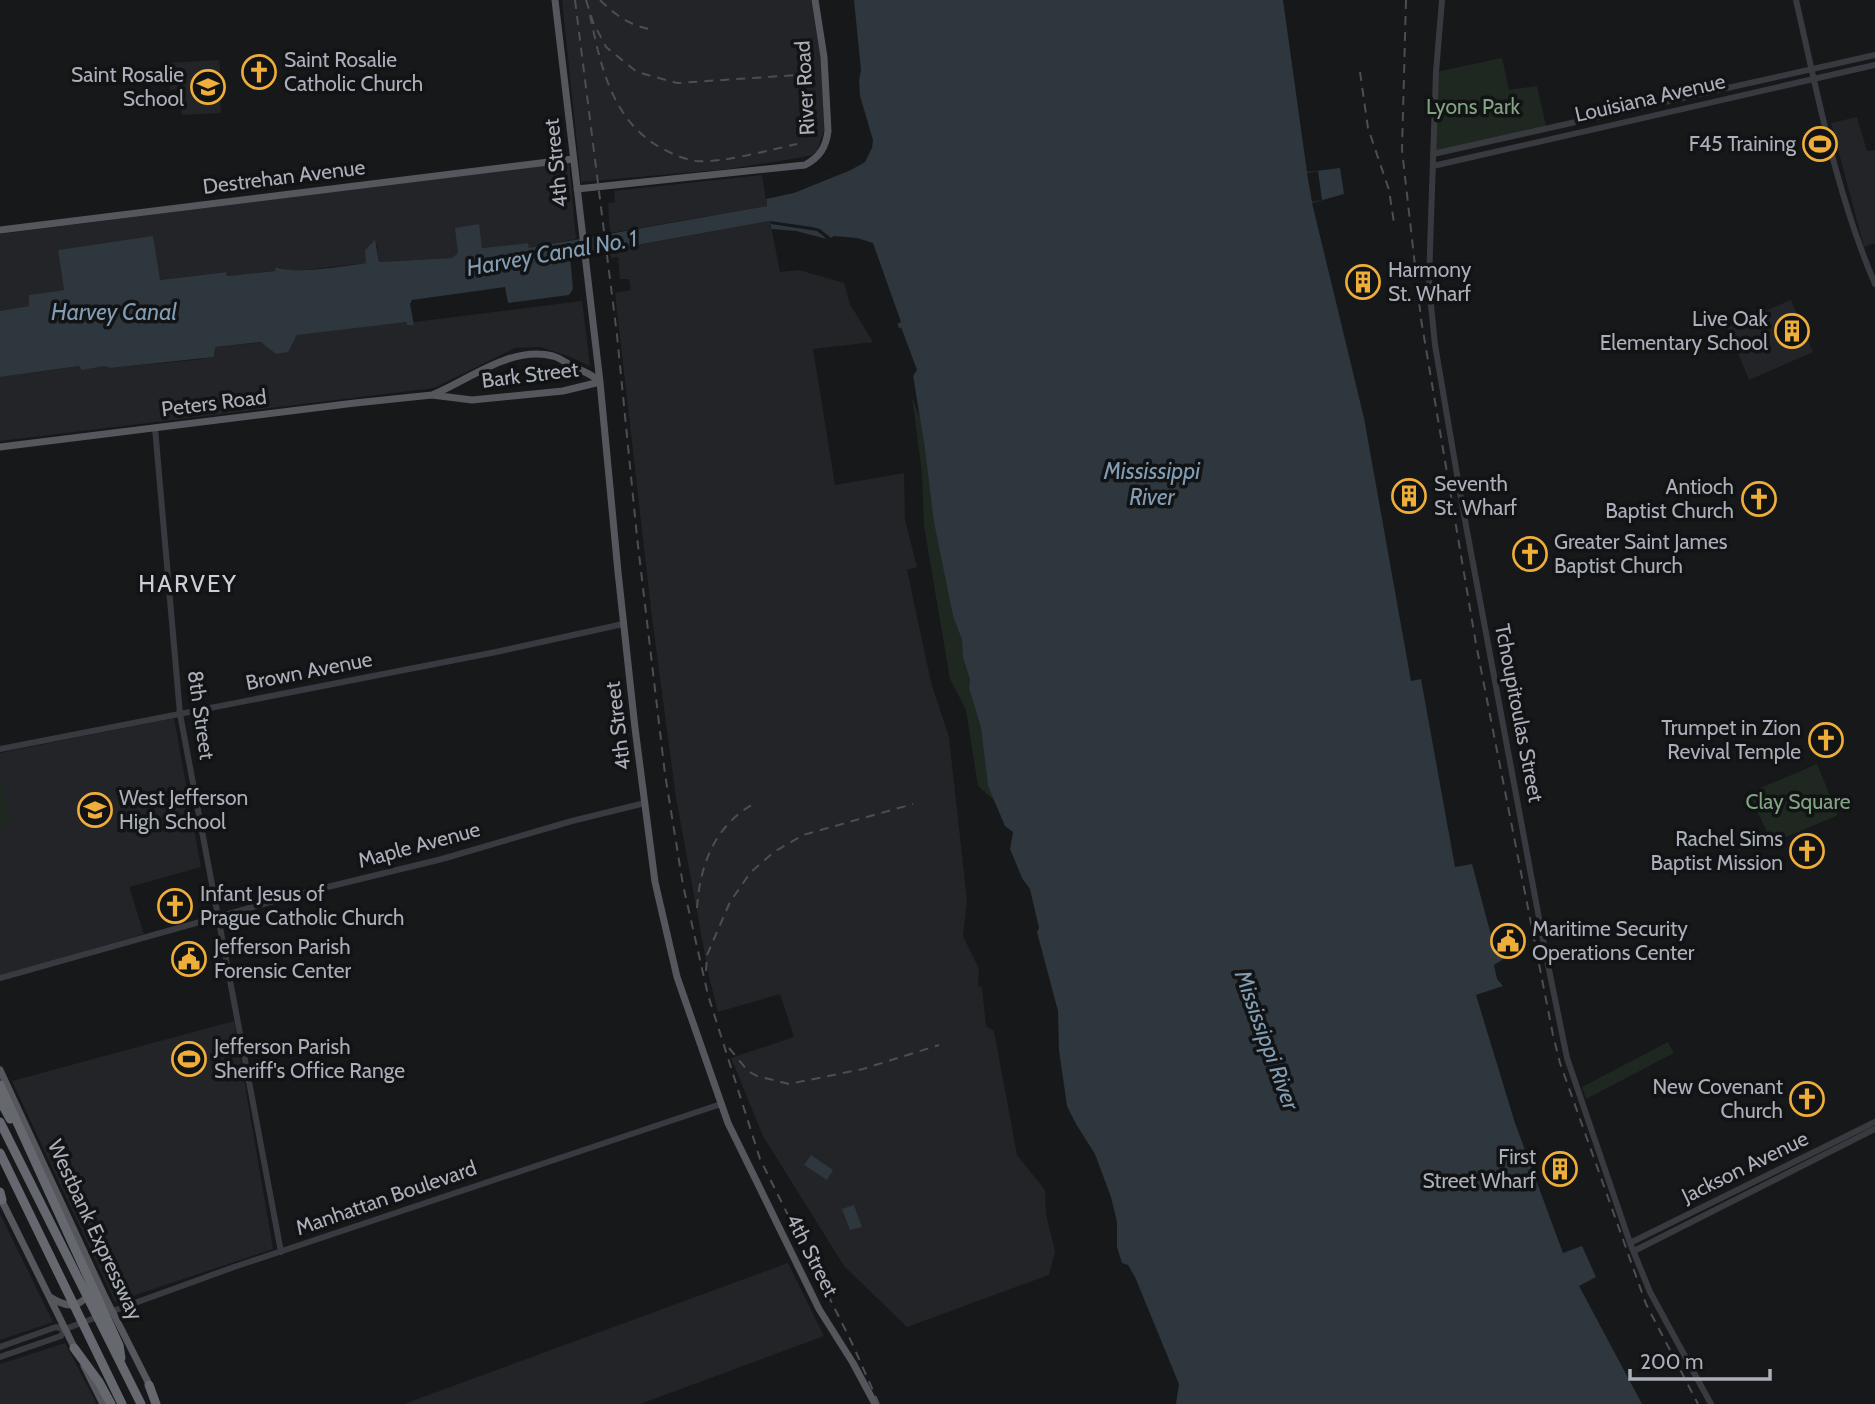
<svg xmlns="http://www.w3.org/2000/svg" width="1875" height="1404" font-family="Cabin,sans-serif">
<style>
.built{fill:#232427}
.green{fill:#1f2820}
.water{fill:#2e373d}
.pier{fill:#17181a}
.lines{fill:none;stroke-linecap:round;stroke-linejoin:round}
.minor{stroke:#393a3f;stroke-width:6}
.major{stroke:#55575d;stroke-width:7}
.highway{stroke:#65686f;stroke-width:9}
.rail{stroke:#4c4e53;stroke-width:2;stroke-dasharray:9 7;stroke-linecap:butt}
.labels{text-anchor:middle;stroke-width:7;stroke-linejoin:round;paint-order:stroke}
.poi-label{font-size:21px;fill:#aaafb9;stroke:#121315;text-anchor:start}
.street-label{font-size:21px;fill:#aaafb9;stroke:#121315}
.park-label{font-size:21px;fill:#81a483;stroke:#121315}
.water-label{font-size:23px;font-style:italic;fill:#829db3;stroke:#121315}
.quarter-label{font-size:24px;letter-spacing:2px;fill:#cbced5;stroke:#121315}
</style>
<rect width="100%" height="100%" fill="#17181a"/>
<path class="built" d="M562,0H811L823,69L824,130L817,151L812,155L798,158L728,169L581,182Z
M219,60L222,89L219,90L221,113L182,115L179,89L170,90L167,63Z
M1857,117L1867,151L1875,150V243L1864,247L1831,123Z
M569,162L576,239L529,249L528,243L482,248L478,224L457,256L452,258L379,262L377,244L366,263L304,270H285L277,267L275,271L226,276L225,272L159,280L153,237L58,250L64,290L29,295L30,306L0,311V234Z
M762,175L767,206L610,233L608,203L615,202L614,191Z
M770,221L780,272L799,270L844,283L850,304L873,342L813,349L835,485L904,473L905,520L917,567L907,570L931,682L949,737L967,901L963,936L979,969L978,986L982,987L986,1026L994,1031L1017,1155L1045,1190L1046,1214L1055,1252L1049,1275L907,1327L844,1266L763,1136L731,1058L794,1037L780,994L718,1012L709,977L676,798L652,618L615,293L631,290L629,279H620L618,257L611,258L610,250Z
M1791,300L1813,352L1749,380L1727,327Z
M582,301L590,366L568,356L540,347L515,348L434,388L0,441V377L80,366H104L110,368L194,360L214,357L215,347L295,339L297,335L406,321L414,324V322Z
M174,718L201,867L129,887L144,934L0,976V753Z
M234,1021L273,1249L115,1302L12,1081Z
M0,1214L53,1322L0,1340Z
M788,1263L824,1336L640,1404H404Z
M65,1343L97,1404H0V1364Z"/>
<path class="green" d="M1502,58L1509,90L1537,86L1547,130L1433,154L1436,72Z
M912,397L920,418L946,579L953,616L962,640L963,658L970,679L969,688L981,728L988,786L995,801L978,786L966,710L950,679L924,526L922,473Z
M1817,764L1838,815L1772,843L1749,793Z
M0,783H3L11,823L0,826Z
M1668,1042L1674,1053L1586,1099L1582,1087Z"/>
<path class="water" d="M851,0H1283L1307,172L1340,168L1344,194L1312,203L1364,418L1411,681L1421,679L1455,867L1472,864L1491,935L1498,933L1505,958L1494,965L1497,979L1503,986L1476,995L1515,1123L1563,1253L1582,1246L1596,1277L1579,1286L1642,1404H1176L1179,1384L1135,1277L1128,1265L1122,1263L1117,1247V1222L1111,1197L1095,1154L1076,1124L1067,1106L1059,1050L1058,1011L1037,932L1039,928L1030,889L1022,878L1010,849L1013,832L1005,826L988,786L981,728L969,688L970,679L963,658L962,640L953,616L934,522L925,449L911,363L870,244L831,238L826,241L772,231L770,221L570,257L573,289L569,295L508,303L505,287L412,300L410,304L414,325H407L406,322L297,335L288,352L276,354L261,342L215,347L214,357L110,368L104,366L82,370L79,366L0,377V311L29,306V295L64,290L58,250L153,236L160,280L226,272L227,276L275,271L276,267C291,275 346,266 366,263L365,250L375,240L379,262L452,258L458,253L455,228L479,224L482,248L528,243L529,248L767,206L766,196L793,190L862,158L869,137L859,102Z
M811,1155L833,1170L827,1180L804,1165Z
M854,1205L862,1227L850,1230L842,1209Z"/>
<path class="pier" d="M848,0H854L861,70L859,80L860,96L873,140L872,148L865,162L851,170L794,193L766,199L765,193L792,187L828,174L859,156L866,137L856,103Z
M1318,171L1322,200L1312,202L1307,173Z
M770,221L812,227L820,229L831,238L834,236L857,238L873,243L901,322L895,325L882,289L874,256L868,247L832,240L827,243L772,231V229L796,231L827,239L817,231L771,224Z
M901,327L917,370L913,376L897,331Z"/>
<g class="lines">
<path class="minor" d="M1442,0L1436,72L1430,249L1429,285L1435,345L1462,504L1544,945L1567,1058L1630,1243L1650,1292L1711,1404
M1796,0C1818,96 1836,193 1875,284
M1433,154L1875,55
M1433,166L1875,65
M155,428L180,714L281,1252
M0,749L496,652L623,624
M0,978L303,893L442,859L572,821L645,803
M1630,1243L1875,1122
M1634,1251L1875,1129
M110,1312L234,1267L721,1104
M0,1347L56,1327L65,1329L100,1316
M0,1357L61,1336L65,1329"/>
<path class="major" d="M555,0L600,382L618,572L635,728L655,882L677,977L728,1123L819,1309L853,1363L875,1404
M577,189L805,165C820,157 826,147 828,131L824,57L815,0
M0,230L573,159
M0,447L355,403L432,395L472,400L563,391L600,382C592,374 582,371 572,366C566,363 560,358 553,356C511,345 469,380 432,395
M0,1070L104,1295L151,1388
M0,1197L77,1353
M50,1297C64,1306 77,1310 88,1295
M84,1366L103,1404"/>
<path class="highway" d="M0,1085L119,1345L121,1358
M0,1100L10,1119
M0,1122L141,1404
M0,1153L122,1404
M0,1192L2,1200
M74,1348L99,1382L111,1404
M149,1385L156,1404"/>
<path class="rail" d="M575,0L617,335L637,537L665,774L683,885L708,995L760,1159L851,1341L879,1404
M586,0L593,22L606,47L637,72L677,83L813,74
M600,0C616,16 632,27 655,30
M1406,0L1402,150L1421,319L1476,644L1553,1035L1560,1063L1646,1304L1698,1404
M590,15C600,63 611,117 656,145C668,152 682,159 696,161C724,163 769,150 797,144
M1360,72L1368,128L1389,190L1394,223
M697,908C700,864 715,824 757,802
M706,971L707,955L730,902L750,873L774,852L803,835L913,804
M729,1048L748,1071L757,1076L789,1084L863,1069L939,1045"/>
</g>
<defs>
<g id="church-ring" transform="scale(1.75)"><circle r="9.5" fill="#121315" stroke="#efae3a" stroke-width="1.5"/><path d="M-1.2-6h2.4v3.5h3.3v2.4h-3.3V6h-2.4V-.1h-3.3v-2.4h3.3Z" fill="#efae3a"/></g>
<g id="school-ring" transform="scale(1.75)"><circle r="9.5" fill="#121315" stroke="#efae3a" stroke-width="1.5"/><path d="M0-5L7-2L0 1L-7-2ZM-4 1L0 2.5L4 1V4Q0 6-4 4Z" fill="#efae3a"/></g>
<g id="stadium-ring" transform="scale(1.75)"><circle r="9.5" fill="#121315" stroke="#efae3a" stroke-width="1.5"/><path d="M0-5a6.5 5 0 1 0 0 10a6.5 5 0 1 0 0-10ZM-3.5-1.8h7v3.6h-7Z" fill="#efae3a"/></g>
<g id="building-ring" transform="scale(1.75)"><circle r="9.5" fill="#121315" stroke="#efae3a" stroke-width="1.5"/><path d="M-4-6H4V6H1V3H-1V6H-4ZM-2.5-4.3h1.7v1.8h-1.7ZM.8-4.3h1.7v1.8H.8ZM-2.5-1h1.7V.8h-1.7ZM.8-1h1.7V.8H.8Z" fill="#efae3a"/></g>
<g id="civic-ring" transform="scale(1.75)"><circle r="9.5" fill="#121315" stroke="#efae3a" stroke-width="1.5"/><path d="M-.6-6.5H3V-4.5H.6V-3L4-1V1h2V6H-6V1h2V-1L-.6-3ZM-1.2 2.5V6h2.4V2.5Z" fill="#efae3a"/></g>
</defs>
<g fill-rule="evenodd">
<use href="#church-ring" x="259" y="72"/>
<use href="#school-ring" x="208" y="87"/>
<use href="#stadium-ring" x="1820" y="144"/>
<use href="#building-ring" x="1363" y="282"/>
<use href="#building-ring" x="1792" y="331"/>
<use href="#building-ring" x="1409" y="496"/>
<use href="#church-ring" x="1759" y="499"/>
<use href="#church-ring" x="1530" y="554"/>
<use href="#church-ring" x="1826" y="740"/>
<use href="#school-ring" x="95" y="810"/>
<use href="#church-ring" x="1807" y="851"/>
<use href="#church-ring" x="175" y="906"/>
<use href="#civic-ring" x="1508" y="941"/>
<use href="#civic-ring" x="189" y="959"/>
<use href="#stadium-ring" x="189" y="1059"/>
<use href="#church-ring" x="1807" y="1099"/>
<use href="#building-ring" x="1560" y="1169"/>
</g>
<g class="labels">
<g class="poi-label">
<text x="284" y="67">Saint Rosalie<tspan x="284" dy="24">Catholic Church</tspan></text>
<text x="184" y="82" text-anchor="end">Saint Rosalie<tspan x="184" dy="24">School</tspan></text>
<text x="1796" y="151" text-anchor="end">F45 Training</text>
<text x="1388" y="277">Harmony<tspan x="1388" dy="24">St. Wharf</tspan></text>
<text x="1768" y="326" text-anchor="end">Live Oak<tspan x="1768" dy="24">Elementary School</tspan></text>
<text x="1434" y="491">Seventh<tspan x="1434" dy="24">St. Wharf</tspan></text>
<text x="1734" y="494" text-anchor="end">Antioch<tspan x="1734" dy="24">Baptist Church</tspan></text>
<text x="1554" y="549">Greater Saint James<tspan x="1554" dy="24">Baptist Church</tspan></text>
<text x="1801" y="735" text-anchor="end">Trumpet in Zion<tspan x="1801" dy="24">Revival Temple</tspan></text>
<text x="119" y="805">West Jefferson<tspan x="119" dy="24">High School</tspan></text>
<text x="1783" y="846" text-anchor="end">Rachel Sims<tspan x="1783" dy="24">Baptist Mission</tspan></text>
<text x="200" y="901">Infant Jesus of<tspan x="200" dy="24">Prague Catholic Church</tspan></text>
<text x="1532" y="936">Maritime Security<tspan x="1532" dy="24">Operations Center</tspan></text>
<text x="214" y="954">Jefferson Parish<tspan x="214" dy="24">Forensic Center</tspan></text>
<text x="214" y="1054">Jefferson Parish<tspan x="214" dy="24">Sheriff's Office Range</tspan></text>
<text x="1783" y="1094" text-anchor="end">New Covenant<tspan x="1783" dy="24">Church</tspan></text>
<text x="1536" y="1164" text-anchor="end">First<tspan x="1536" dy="24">Street Wharf</tspan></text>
</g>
<g class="street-label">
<text transform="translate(805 88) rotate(-93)" y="7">River Road</text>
<text transform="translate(1650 98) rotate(-13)" y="7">Louisiana Avenue</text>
<text transform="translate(556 163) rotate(-96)" y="7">4th Street</text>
<text transform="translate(284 177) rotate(-7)" y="7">Destrehan Avenue</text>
<text transform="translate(530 375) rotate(-7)" y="7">Bark Street</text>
<text transform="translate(214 403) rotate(-7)" y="7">Peters Road</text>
<text transform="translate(309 671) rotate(-11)" y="7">Brown Avenue</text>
<text transform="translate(1519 713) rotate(79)" y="7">Tchoupitoulas Street</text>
<text transform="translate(201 715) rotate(82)" y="7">8th Street</text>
<text transform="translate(618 726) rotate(-97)" y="7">4th Street</text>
<text transform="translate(419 845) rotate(-15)" y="7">Maple Avenue</text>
<text transform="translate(1745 1167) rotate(-26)" y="7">Jackson Avenue</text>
<text transform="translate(386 1198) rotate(-19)" y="7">Manhattan Boulevard</text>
<text transform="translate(95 1230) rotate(65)" y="7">Westbank Expressway</text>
<text transform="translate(812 1255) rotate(63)" y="7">4th Street</text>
</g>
<g class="park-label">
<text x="1473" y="114">Lyons Park</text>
<text x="1798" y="809">Clay Square</text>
</g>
<g class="water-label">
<text transform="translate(552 253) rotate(-10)" y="8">Harvey Canal No. 1</text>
<text x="114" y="320">Harvey Canal</text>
<text x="1152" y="479">Mississippi<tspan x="1152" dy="26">River</tspan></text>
<text transform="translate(1267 1040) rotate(70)" y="8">Mississippi River</text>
</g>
<g class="quarter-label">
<text x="188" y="592">HARVEY</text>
</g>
</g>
<path d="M1630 1369v10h140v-10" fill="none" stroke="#aaafb9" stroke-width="3.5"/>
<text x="1640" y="1369" font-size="21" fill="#aaafb9" stroke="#121315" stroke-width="5" paint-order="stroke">200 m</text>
</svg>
